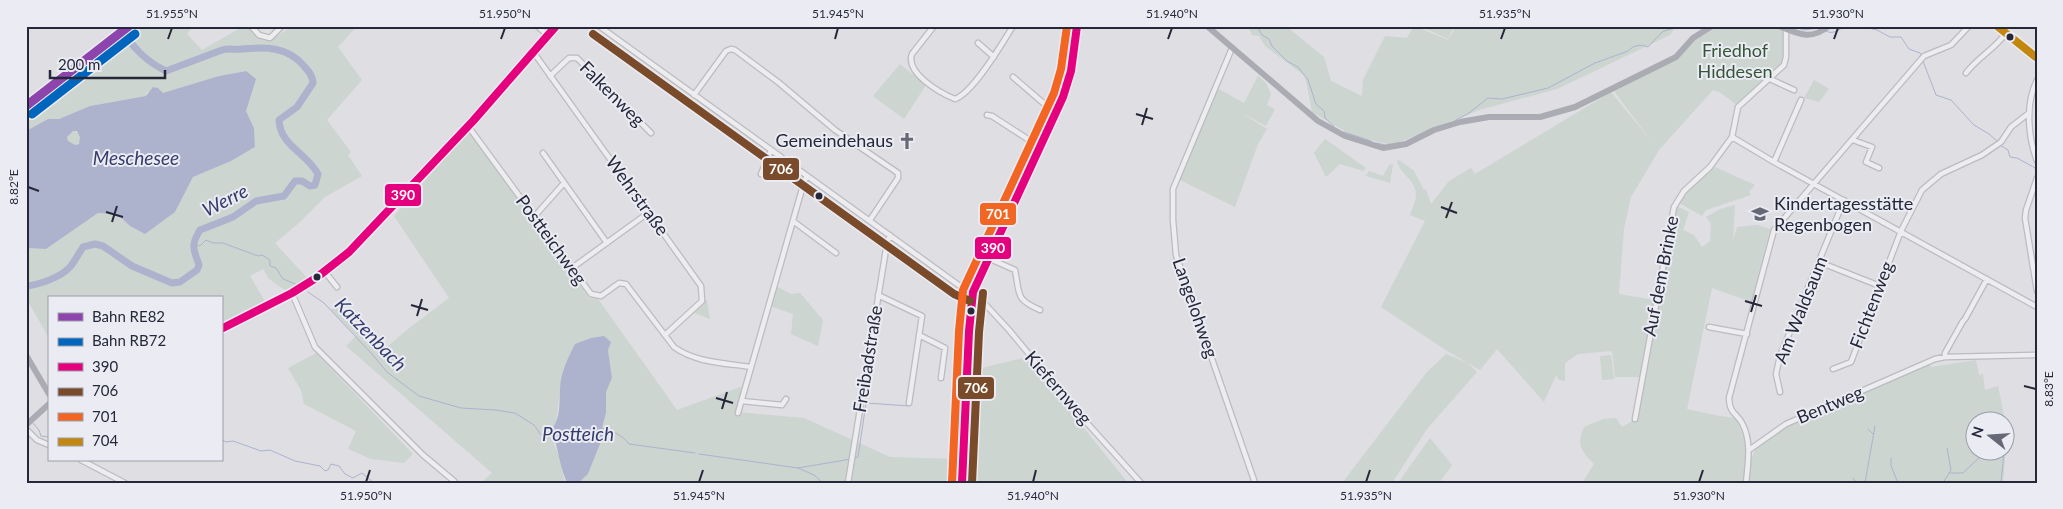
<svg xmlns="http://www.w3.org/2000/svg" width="2063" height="509" font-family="Lato,sans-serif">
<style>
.green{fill:#ccd5cf}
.water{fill:#adb3cd;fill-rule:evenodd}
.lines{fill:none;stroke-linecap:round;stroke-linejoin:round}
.stream{stroke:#adb3cd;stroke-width:1}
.river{stroke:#adb3cd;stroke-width:7}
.street-casing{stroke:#bbbbc0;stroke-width:7}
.street{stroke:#ededf0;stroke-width:4.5}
.secondary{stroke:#abacb3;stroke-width:6}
.bus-1-casing{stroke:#ebecf3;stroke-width:11}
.bus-2-casing{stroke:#ebecf3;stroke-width:11}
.bus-3-casing{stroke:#ebecf3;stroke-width:11}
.bus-4-casing{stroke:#ebecf3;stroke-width:11}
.bus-1{stroke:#e5007d;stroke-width:8}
.bus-2{stroke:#7a4b2a;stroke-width:8}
.bus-3{stroke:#f26522;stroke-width:8}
.bus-4{stroke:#c3860e;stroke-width:8}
.rail-1-casing{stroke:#ebecf3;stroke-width:12}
.rail-2-casing{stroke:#ebecf3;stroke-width:12}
.rail-1{stroke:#8e44ad;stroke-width:9}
.rail-2{stroke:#0065bd;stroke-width:9}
.ticks{fill:none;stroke:#26283a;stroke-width:2}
.bus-dot{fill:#26283a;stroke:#ebecf3;stroke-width:2}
.labels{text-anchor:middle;stroke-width:4;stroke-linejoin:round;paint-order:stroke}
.park-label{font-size:18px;fill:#355538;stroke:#ebecf3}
.street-label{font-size:18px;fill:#26283a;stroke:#ebecf3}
.poi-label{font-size:18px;fill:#26283a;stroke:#ebecf3;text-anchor:end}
.water-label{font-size:19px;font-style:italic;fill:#333c6b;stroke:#ebecf3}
.line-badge{stroke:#ebecf3;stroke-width:2}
.badge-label{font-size:14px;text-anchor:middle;font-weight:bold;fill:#fff}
.neatline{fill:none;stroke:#26283a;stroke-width:2}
.ticks-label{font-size:12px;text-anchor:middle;fill:#26283a}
</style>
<rect width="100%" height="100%" fill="#dedee3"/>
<path class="green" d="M137,26H193L187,34L202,50L244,26H250L265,41L272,39L288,29V26H357L338,47L362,80L327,120L351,152L348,155L362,176L325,197L299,223L275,243L308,279L286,291L268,278L263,269L250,276L266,303L221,330V298H49V338L26,298V248L46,249L98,213L117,214L130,226L175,212L193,177L231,161L255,147L254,128L246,111L245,71L219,76L163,94L147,92L146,96L90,106L59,119H48L26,131V112Z
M1248,26H1286L1324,57L1331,81L1362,96L1363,80L1385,36L1407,38L1414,26L1448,40L1456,26H1676L1670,35L1557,89L1479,110L1392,145L1353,136L1312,112L1305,76L1265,46L1259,36L1252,35Z
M1420,26H1454L1448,39Z
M1720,26H1775L1783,31L1785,57L1782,65L1737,105L1721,93L1713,90L1659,150L1631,197L1624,228L1619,294L1654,300L1640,377H1615L1612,351L1578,354L1565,363V381L1559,380L1556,375L1544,402L1497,349L1480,370L1444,349L1381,307L1425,221L1410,215C1412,209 1416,201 1416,195C1416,180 1400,174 1397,161L1399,160L1414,171L1424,190L1426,189L1431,204L1449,181L1471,168L1475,174L1611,92L1652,142L1614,91L1677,58L1695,39L1707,31Z
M900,64L926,85L904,119L873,96Z
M1258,76L1266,83L1271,94L1267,105L1275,109L1266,126L1240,112L1267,129L1258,144L1235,207L1178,179L1217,88L1244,103Z
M1814,80L1829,89L1819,102L1804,98Z
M469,130L589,298L598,299L677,410L743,386L737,412L804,418L890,457L957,459L956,483H578L588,474L602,440V428L606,413V392L612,378L608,350L560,387L554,444L561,461L564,479L568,483H481L492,473L346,346L356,336L331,310L337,304L379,354L408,329L449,298L394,216Z
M67 138a7 7 0 1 1 14 0a7 7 0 1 1-14 0Z
M1325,139L1366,168L1363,171L1340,164L1326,177L1314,153Z
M1393,164L1390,183L1366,176L1369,171L1383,176L1389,165Z
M1715,167L1755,185L1749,192L1751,195L1706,210L1702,216L1679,203L1687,191Z
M1735,205L1733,240L1737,227L1757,225L1770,229L1752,302L1712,288L1687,409L1719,416L1736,418L1746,443L1744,483H1582L1594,464C1581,450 1576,446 1584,427L1603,419L1616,418L1622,427L1636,419L1673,215L1677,206L1689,212L1683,230L1694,235L1702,247L1710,241L1711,224L1706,217L1720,209Z
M776,286L791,294L800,293L823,320L818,346L791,334L793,314L770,306Z
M705,300H707L710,319L694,313Z
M316,353L413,454L404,463L371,459L348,449L356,431L304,404L301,390L288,368Z
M1446,354L1468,363L1477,372L1427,429L1392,483H1342L1427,372Z
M1611,355L1614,379L1602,380L1600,356Z
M1027,357L1128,483H968L973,370Z
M1976,360L1979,375L1983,374L1985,390L1998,386L2006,425V428V422H1976V452H2006V446L2003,483H1748C1751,445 1756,445 1787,426L1928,364L1930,365L1931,367Z
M1430,438L1452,465L1439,483H1398Z"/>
<path class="water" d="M246,71L256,79L246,111L254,128L255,147L231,161L193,177L175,212L145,234L130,226L117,214L98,213L46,249L26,248V131L48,119H59L90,106L146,96L153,87L158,88L163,93L219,76ZM73,131H77L80,137L79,144L75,145L68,141L67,137Z
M604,336L611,342L608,350L612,378L606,392V413L602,428L604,434L588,474L578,483H568C562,477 556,440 552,429C561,417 559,403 560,388C561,372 568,358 575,344L591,338Z"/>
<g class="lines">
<path class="stream" d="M1257,26L1262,35L1269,39L1272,46L1287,61L1298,67L1308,80L1316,104L1324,111L1325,118L1334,126
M1795,26L1803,30L1820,28
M1860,26L1877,30L1890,37H1901L1909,49L1920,53L1922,57
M1826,31C1833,35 1839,30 1845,26
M1923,61L1936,95L1951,100L1974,125L1989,134L1998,142
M1454,121L1469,113L1488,98L1502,99L1548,88L1595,63L1628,51C1634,45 1640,44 1648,47L1662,32L1679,26
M1344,132L1371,141
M1377,143L1385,145
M2000,145L2008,150L2010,157L2017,158L2037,169
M194,245L200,246L206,240L213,243H223L258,256L262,255L270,260V266L276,268L283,279L298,285
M308,292L324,303L372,354L387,372L419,396L461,408L495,410L515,413L534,425L541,435L554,436
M32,422L39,430L41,436L49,437
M602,428C613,431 622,435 629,444L695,453
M1868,429L1873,434
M221,439L226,442L233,441L261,451L270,450L295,461L320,466L325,471L328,470L331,464L339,466L345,474L353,478L362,473L374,483
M699,454L798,468L814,475L823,483
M855,458L858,457L866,403L909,406
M1891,458V466L1898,483
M798,468L851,459
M1949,473H1963L1985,452
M1853,478L1857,483
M1865,483L1875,426
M1943,483L1951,470L1947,448
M2001,483L2004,452"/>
<path class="river" d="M26,286C39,285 61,277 70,267C75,261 79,253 83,247L95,244L103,246L132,266L172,283L180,282L197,270L199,265C194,250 190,246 200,230L233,217L256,201L284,196L295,181H302L310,186L315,185L318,174C307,153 280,146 279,120L297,107L313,83C313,75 308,71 304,66C287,46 265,47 242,49C235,50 229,48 222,50L166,71C147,62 130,46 121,26"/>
<g class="street-casing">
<path id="street" d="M251,26L259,35L270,38L282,26
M537,26L549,36
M599,26L960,286L967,290L973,292
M934,26L912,54C905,73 940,93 955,99C973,93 1002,44 1013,26
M978,43L994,57
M1232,48L1173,189V220L1176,255L1255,483
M534,53L701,286L702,301L665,335
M1966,73C1978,57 1995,49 2006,33
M550,76L569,58H577L651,133
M1013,77L1056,114
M1770,79L1794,90
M2037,80C2025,104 2028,137 2037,161
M694,95L726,51L731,49L735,50L778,82L835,130L898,173V178L870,220
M987,115L992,116L1040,147
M468,126L591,294L601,296L619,283L626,284L674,347C696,363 725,363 751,367
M1732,137L1774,162L2037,307
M1853,140L1872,147L1866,162L1879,168
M543,153L607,243
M1774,162L1801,100
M761,174L771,150
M2037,178L2026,210L2025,218L2037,291
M534,217L564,183
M793,221L836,253
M988,258L1015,270C1020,295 1015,299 1040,310
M1819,262L1880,286
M572,268L648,213
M325,272L337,287
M292,293L315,347L423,455L454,481
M878,295L922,316L909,403
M973,297L977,298L985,304L1009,330L1079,414L1141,483
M1965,319L1987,279
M1709,327L1747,334
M919,335L945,348L941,378
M1945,357V353L1963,321
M1833,369L1851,362L1901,231L1922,190L1941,174L1982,155L2001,142L2011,127L2029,113
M1780,392L1776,374L1780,356L1844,200
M742,401L782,405L786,399
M738,413L804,182L807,176
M1635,419L1674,207L1684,191L1710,167L1732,137L1738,107L1784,65L1786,57V29
M26,429L37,440L49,445
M1749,450L1786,424L1935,359L1945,357L2037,355
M81,460L125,483
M848,483L887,243L890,235
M1746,483C1748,463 1752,441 1742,423C1736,412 1730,415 1729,398L1774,230L1924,56L1951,45L1969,26"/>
</g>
<use href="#street" class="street"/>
<path class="secondary" d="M1207,26L1318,121L1345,136L1383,148L1406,144L1434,130L1460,122L1489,117H1540L1575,107L1676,57L1693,38L1712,26
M1779,26C1799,34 1810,41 1829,26
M1997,26L2037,58
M221,329L292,293L316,278L349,252L473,121L556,26
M26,355L49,394
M26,425L49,404
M962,483L969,331L973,292L1063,97L1071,71L1077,26"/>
<g class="bus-1-casing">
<path id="bus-1" d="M221,329L292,293L316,278L349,252L473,121L556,26
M962,483L969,331L973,292L1063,97L1071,71L1077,26"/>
</g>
<g class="bus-2-casing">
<path id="bus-2" d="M593,34L954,294L970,301
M972,483L979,332L983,293"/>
</g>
<g class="bus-3-casing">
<path id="bus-3" d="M952,483L959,331L963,290L1054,93L1061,69L1067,26"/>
</g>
<g class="bus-4-casing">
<path id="bus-4" d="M1997,26L2037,58"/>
</g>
<use href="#bus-1" class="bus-1"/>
<use href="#bus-2" class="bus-2"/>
<use href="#bus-3" class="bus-3"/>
<use href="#bus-4" class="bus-4"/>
<g class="rail-1-casing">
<path id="rail-1" d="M26,106L129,26"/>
</g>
<g class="rail-2-casing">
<path id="rail-2" d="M32,114L135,34"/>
</g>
<use href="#rail-1" class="rail-1"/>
<use href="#rail-2" class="rail-2"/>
</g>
<path class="ticks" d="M168,39L172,28M501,39L505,28M835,39L838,28M1168,39L1172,28M1501,39L1505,28M1834,39L1838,28M1136,114L1153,119M1142,125L1147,108M28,187L39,191M1441,207L1457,213M106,212L123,217M1446,218L1452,202M112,222L117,206M1745,301L1762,306M411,305L428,310M1751,312L1756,295M417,316L422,299M2024,386L2036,389M716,398L733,403M722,409L727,392M366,482L370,470M699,482L703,470M1033,482L1036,470M1366,482L1370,470M1699,482L1703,470"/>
<defs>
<g id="church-bare" transform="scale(1.35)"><path d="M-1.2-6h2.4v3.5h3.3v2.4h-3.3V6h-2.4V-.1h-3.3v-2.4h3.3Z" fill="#666875" stroke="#ebecf3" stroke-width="2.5" paint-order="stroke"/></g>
<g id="school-bare" transform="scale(1.35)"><path d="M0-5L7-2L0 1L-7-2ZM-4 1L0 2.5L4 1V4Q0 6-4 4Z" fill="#666875" stroke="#ebecf3" stroke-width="2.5" paint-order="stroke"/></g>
</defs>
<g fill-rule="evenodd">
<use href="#church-bare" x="907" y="141"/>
<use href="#school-bare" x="1760" y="214"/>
</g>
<g class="bus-dot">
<circle cx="2010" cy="37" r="4.5"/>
<circle cx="819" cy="196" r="4.5"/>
<circle cx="317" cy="277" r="4.5"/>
<circle cx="971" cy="311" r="4.5"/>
</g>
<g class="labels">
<g class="park-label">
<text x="1735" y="57">Friedhof<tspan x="1735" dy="21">Hiddesen</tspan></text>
</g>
<g class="street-label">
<text transform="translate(612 94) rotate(45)" y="6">Falkenweg</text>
<text transform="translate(637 196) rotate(54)" y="6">Wehrstraße</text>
<text transform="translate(551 240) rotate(54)" y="6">Postteichweg</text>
<text transform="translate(1661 276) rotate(-79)" y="6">Auf dem Brinke</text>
<text transform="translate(1872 305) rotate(-69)" y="6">Fichtenweg</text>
<text transform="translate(1195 308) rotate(71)" y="6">Langelohweg</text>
<text transform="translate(1801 310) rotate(-68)" y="6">Am Waldsaum</text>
<text transform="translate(868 359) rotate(-81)" y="6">Freibadstraße</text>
<text transform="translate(1058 388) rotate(49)" y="6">Kiefernweg</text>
<text transform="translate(1830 405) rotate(-23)" y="6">Bentweg</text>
</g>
<g class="poi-label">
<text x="893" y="147">Gemeindehaus</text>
<text x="1774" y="210" text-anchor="start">Kindertagesstätte<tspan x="1774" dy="21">Regenbogen</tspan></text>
</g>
<g class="water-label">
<text x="136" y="165">Meschesee</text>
<text transform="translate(225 200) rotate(-27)" y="7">Werre</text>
<text transform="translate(371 334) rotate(46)" y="7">Katzenbach</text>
<text x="578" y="441">Postteich</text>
</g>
</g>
<g class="line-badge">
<rect x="762" y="157" width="38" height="24" rx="5" fill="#7a4b2a"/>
<rect x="384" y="183" width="38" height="24" rx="5" fill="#e5007d"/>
<rect x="979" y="202" width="38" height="24" rx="5" fill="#f26522"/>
<rect x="974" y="236" width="38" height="24" rx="5" fill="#e5007d"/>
<rect x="957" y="376" width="38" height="24" rx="5" fill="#7a4b2a"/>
</g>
<g class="badge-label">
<text x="781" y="174">706</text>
<text x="403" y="200">390</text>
<text x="998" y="219">701</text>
<text x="993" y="253">390</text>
<text x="976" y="393">706</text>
</g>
<rect width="2063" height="509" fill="none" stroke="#ebecf3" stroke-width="55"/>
<rect x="48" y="296" width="175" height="165" fill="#ebecf3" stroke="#9c9ea9"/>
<rect x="58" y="313" width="25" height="8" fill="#8e44ad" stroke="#9c9ea9"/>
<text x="92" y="322" font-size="15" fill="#26283a">Bahn RE82</text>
<rect x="58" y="338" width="25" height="8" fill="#0065bd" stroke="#9c9ea9"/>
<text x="92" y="346" font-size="15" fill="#26283a">Bahn RB72</text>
<rect x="58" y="363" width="25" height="8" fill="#e5007d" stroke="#9c9ea9"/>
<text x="92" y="372" font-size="15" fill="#26283a">390</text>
<rect x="58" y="388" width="25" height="8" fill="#7a4b2a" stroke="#9c9ea9"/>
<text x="92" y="396" font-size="15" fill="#26283a">706</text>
<rect x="58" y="413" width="25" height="8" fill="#f26522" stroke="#9c9ea9"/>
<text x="92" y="422" font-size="15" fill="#26283a">701</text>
<rect x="58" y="438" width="25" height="8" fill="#c3860e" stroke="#9c9ea9"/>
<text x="92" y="446" font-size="15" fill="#26283a">704</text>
<g transform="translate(1990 436) rotate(287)"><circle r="24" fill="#ebecf3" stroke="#9c9ea9"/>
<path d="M0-4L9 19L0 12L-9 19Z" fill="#666875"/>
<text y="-8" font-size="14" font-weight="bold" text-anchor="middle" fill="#26283a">N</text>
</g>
<path d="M50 70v8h115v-8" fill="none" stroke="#26283a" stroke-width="2.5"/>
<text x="58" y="70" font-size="15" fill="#26283a" stroke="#ebecf3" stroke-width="4" paint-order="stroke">200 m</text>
<rect x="28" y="28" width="2008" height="454" class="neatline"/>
<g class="ticks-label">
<text x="172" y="18">51.955°N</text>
<text x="505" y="18">51.950°N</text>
<text x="838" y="18">51.945°N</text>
<text x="1172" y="18">51.940°N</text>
<text x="1505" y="18">51.935°N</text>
<text x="1838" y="18">51.930°N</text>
<text transform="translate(14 187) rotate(-90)" y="4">8.82°E</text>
<text transform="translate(2049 389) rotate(-90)" y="4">8.83°E</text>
<text x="366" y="500">51.950°N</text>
<text x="699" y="500">51.945°N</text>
<text x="1033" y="500">51.940°N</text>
<text x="1366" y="500">51.935°N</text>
<text x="1699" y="500">51.930°N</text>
</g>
</svg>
